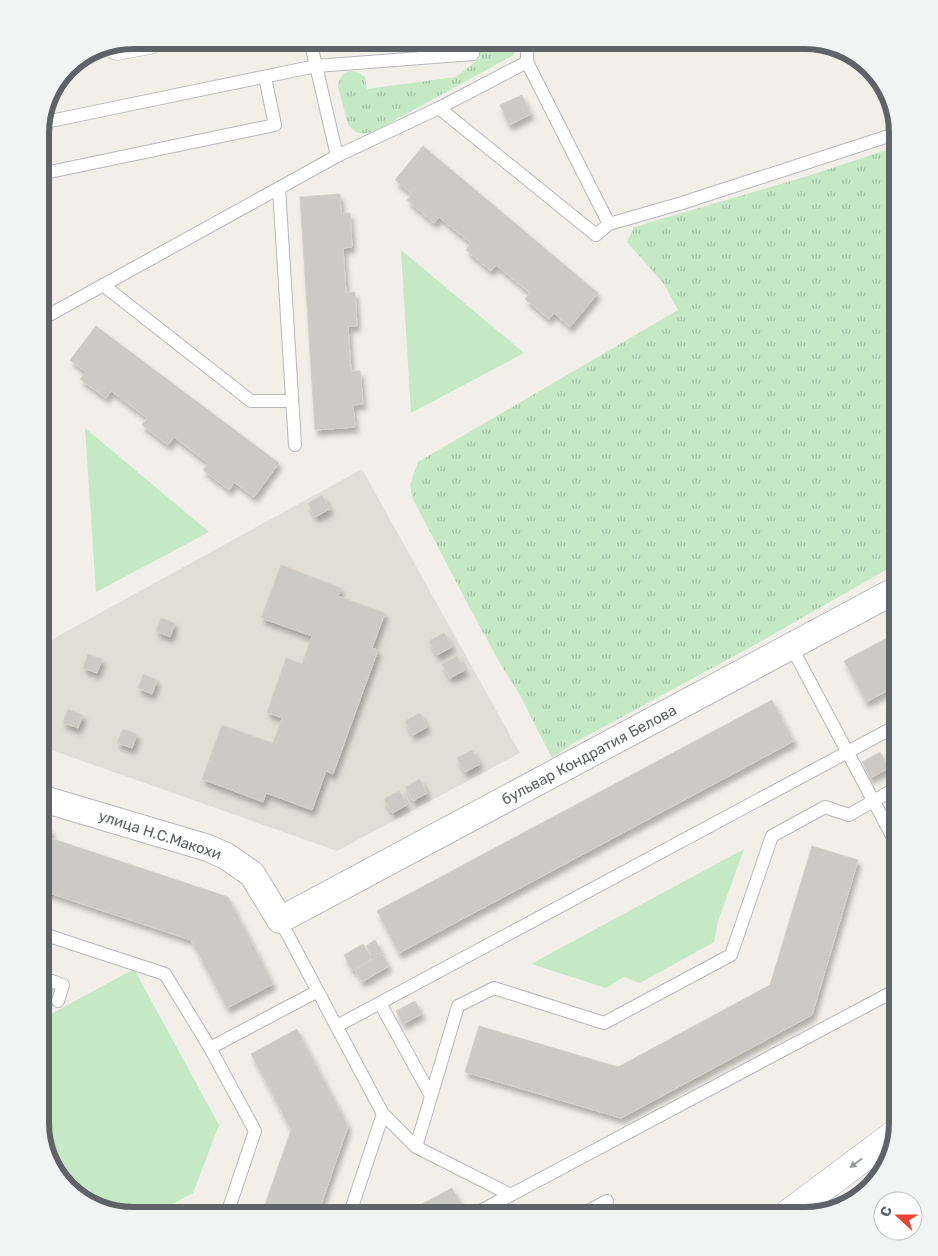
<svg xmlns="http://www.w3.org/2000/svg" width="938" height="1256" font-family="Rubik,sans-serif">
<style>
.education{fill:#e1ded6}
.grass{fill:url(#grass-tufts)}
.park{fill:#c5e8c5}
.building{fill:#cccac5;stroke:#d6d1c6;filter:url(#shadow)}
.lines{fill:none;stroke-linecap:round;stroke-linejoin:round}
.lane-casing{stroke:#b5b8bc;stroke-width:14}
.street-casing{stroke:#b5b8bc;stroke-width:28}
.secondary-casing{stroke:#b6babf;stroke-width:29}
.lane{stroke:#fff;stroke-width:12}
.street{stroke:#fff;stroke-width:26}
.secondary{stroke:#fff;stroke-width:28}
.oneway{fill:#979a9d}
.labels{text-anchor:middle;stroke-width:4;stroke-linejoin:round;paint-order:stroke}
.street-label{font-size:15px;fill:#5f6368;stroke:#fff}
.rim{fill:none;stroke:#5f6368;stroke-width:6}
</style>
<defs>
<pattern id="grass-tufts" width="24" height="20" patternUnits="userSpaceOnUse" patternTransform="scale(1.25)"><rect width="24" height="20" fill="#c5e8c5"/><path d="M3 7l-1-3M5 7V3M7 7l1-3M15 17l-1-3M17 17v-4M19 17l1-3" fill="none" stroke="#a3c0a4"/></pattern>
<filter id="shadow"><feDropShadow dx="3" dy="5.5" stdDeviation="2.5" flood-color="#0004"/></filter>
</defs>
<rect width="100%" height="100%" fill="#f1efe8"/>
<path class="education" d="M362,469L520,753L337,851L40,746V646Z"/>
<path class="grass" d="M323,40H362V46C352,54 338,52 327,48Z
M478,40H518L515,52L512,56L375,131C363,135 355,135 348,124L338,87C340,70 352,67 365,77L367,89L456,77L480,58Z
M898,146V563L760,642L572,744L552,758L520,695L501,665L465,599L413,499L410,485L418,462L678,310L664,284L627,242L634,227L808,176Z"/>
<path class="park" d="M401,250L524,353L411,413Z
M85,428L209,532L96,592Z
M744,849L718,921L714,942L640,983L624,977L606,988L531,964Z
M134,969L219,1125L193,1193L151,1216H127L86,1203L71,1188L44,1139L40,1123V1020Z"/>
<path class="building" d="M522,95L531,114L509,125L500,105Z
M423,146L598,293L570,327L554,313L549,319L525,299L530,293L496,265L491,271L466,250L471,243L439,217L434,223L407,200L412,194L395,180Z
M340,194L341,214L350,213L352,247L343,248L346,293L355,292L357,326H348L351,371H360L363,404L353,405L355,427L315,430L300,197Z
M96,326L279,463L254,497L234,482L229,490L203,470L208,463L174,437L168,445L142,425L147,418L111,391L106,398L80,379L86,372L70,360Z
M322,495L330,509L315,517L308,503Z
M40,549L44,580L40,581Z
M281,565L341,588L338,596L385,613L372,648L378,650L333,774L326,771L312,810L266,793L263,802L202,779L222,725L273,743L282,718L267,712L286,658L302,664L312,636L261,618Z
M161,618L175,623L170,637L156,631Z
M898,632V685L866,702L844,661Z
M444,633L452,647L437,655L429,641Z
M88,654L102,659L97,673L83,668Z
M457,656L465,670L450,678L442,664Z
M143,674L157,680L152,694L138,688Z
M772,700L794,741L399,953L377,911Z
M68,709L83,715L78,728L63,723Z
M420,713L427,727L413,735L405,721Z
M123,729L137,734L132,748L117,743Z
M472,750L480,764L465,772L457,758Z
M880,752L889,768L870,778L862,762Z
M420,779L427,793L413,801L405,787Z
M399,791L407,805L392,813L384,799Z
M40,826L52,830L50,838L228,897L273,984L227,1008L191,940L40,890Z
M812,846L858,860L812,1015L621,1118L465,1072L479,1026L618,1067L770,985Z
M375,940L382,952L373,957L366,946Z
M363,944L372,959L352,970L344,955Z
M382,954L389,966L362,982L355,970Z
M40,979L51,983L43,1005L40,1004Z
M415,1001L422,1014L403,1024L396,1011Z
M297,1029L348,1126L317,1216H261L291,1130L251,1054Z
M452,1188L463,1208L448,1216H411L409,1211Z"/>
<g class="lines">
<g class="lane-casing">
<path id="lane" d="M310,40L337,156
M527,40V62L609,224
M439,108L596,235L609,224L682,203L898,133
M41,123L316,66L473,54
M40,174L275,125L265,77
M279,188L295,445
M103,285L251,401H292
M40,320L337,156L439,108L527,62
M791,646L898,847
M280,920L383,1114L416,1147L511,1195
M40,933L165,974L210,1048L255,1131L227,1214L223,1216
M40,977L63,985L58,1001
M380,1003L431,1096
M337,1026L898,725
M210,1048L318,991
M416,1147L458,1006L494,988L604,1023L731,955L772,836L825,807L849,815L898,787
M349,1216L383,1114
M471,1216L898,989
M579,1216L607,1201"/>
</g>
<g class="street-casing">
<path id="street" d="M40,798L208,848L226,856L252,874L280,920L898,589"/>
</g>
<g class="secondary-casing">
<path id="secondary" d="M117,46L149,40
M785,1216L895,1134"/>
</g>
<use href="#lane" class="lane"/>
<use href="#street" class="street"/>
<use href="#secondary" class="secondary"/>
</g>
<defs><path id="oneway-solid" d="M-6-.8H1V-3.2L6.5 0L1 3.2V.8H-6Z" transform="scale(1.25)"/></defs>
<use class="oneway" href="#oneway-solid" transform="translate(856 1163) rotate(143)"/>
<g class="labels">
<g class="street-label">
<text transform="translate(589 755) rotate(-28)" y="5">бульвар Кондратия Белова</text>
<text transform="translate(160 835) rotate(18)" y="5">улица Н.С.Макохи</text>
</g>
</g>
<path d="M0 0H938V1256H0ZM133 49H805A84 84 0 0 1 889 133V1123A84 84 0 0 1 805 1207H133A84 84 0 0 1 49 1123V133A84 84 0 0 1 133 49Z" fill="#f2f3f3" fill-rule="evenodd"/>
<path class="rim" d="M133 49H805A84 84 0 0 1 889 133V1123A84 84 0 0 1 805 1207H133A84 84 0 0 1 49 1123V133A84 84 0 0 1 133 49Z"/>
<g transform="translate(898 1216) rotate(291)"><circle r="24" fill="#ffffff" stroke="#bfc1c3"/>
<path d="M0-4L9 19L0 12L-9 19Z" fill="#ea4335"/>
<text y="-8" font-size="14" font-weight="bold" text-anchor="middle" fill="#5f6368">С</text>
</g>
</svg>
